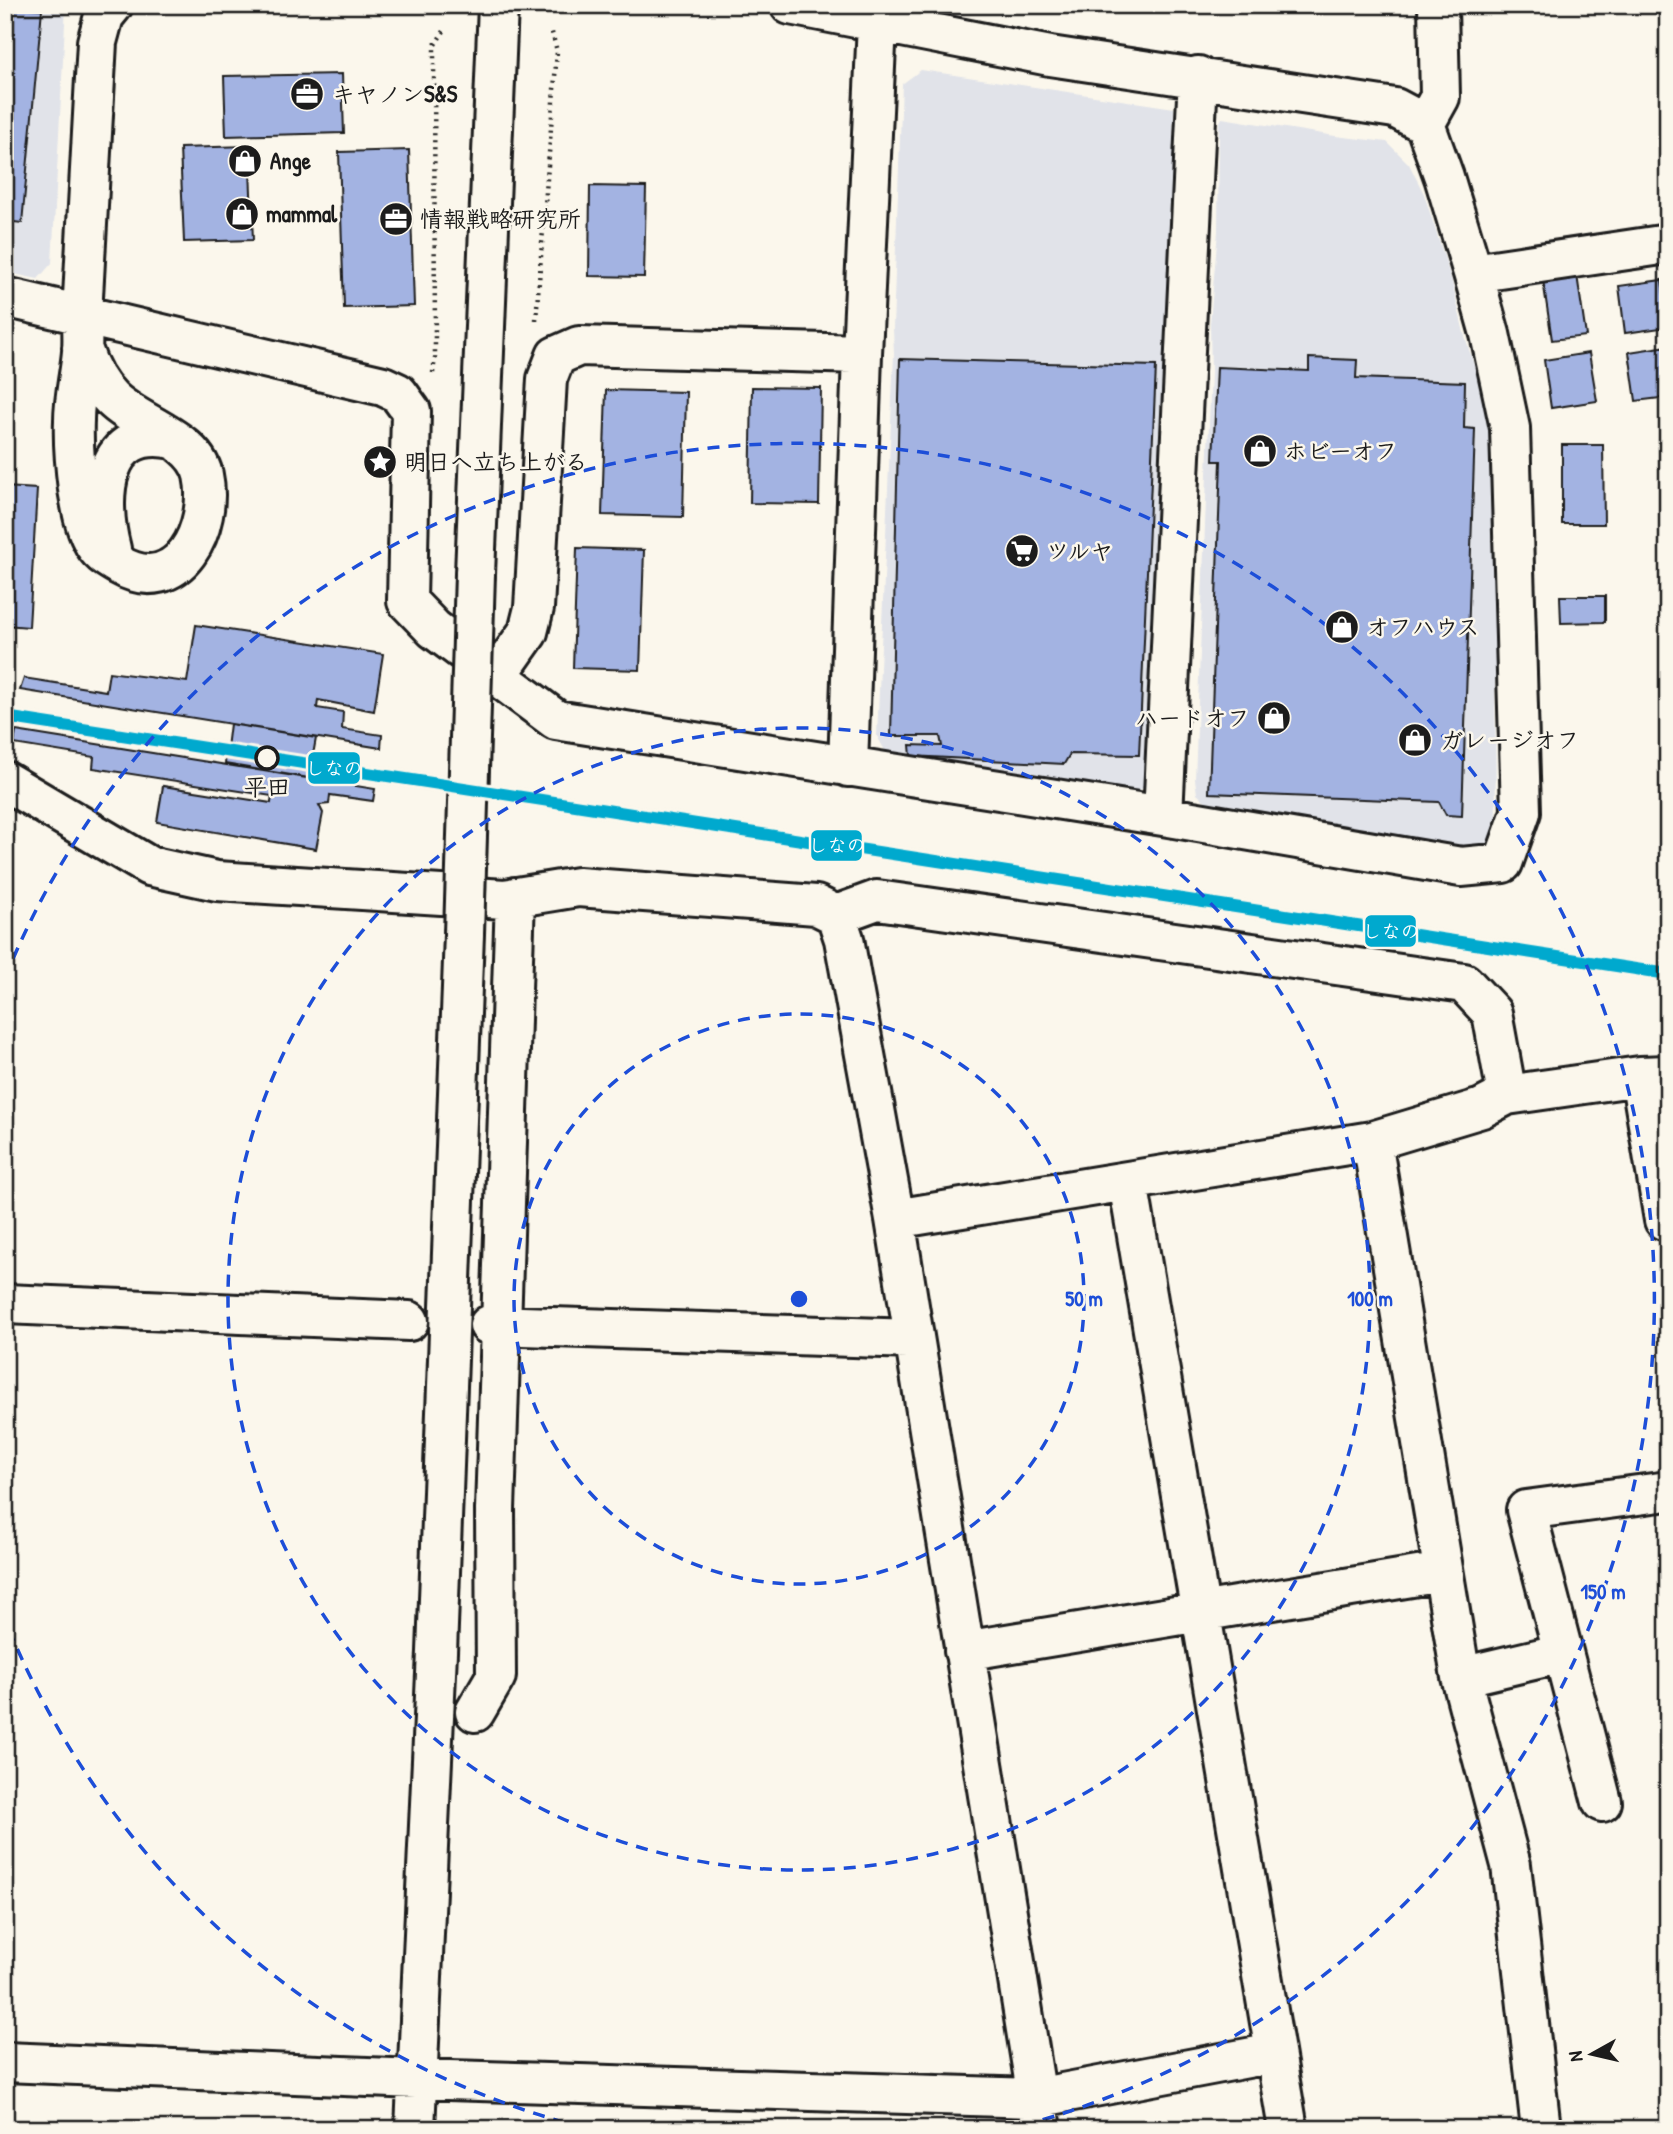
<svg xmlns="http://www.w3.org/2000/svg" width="1673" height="2134" font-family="'Patrick Hand','Klee One',sans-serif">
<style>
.built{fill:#e1e3e9}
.building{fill:#a3b3e2;stroke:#1c1c1c;stroke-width:2}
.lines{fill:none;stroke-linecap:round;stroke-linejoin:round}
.minor-casing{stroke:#1c1c1c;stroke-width:44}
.path{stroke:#1c1c1c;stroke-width:4.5;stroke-dasharray:2 5;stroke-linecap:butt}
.minor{stroke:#fbf7ec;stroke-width:38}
.minor-bridge-casing{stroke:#1c1c1c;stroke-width:44;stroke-linecap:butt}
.minor-bridge{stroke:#fbf7ec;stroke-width:38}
.rail-1-casing{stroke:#fbf7ec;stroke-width:18}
.rail-1{stroke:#00a9ce;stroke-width:12}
.ring{fill:none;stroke:#1d4ed8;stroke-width:3.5;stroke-dasharray:12 9}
.stop-dot{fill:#fbf7ec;stroke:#1c1c1c;stroke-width:3.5}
.labels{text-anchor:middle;stroke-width:5;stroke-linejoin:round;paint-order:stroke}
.poi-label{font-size:23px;font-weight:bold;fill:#1c1c1c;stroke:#fbf7ec;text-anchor:start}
.stop-label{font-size:23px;font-weight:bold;fill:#1c1c1c;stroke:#fbf7ec}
.centre{fill:#1d4ed8;stroke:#fbf7ec;stroke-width:3.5}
.ring-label{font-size:21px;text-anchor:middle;font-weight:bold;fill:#1d4ed8;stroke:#fbf7ec;stroke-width:5;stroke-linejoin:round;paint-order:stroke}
.line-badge{stroke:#fbf7ec;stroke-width:2.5}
.badge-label{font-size:19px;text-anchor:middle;font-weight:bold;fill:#fff}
</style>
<rect width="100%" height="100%" fill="#fbf7ec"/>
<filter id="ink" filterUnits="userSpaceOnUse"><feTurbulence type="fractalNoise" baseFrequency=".0143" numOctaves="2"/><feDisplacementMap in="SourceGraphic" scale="14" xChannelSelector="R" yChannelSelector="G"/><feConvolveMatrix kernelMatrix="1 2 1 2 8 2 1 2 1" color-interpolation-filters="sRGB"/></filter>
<g filter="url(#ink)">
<path class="built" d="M5,5H66L52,263L38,279L5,272Z
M921,70L1174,108L1168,337L1165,362L1149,777L1145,787L1129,796L888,756L877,736L894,354L893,328L902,84Z
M1222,118L1335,136L1387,142L1409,164L1424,194L1451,278L1464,333L1487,407L1494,475L1496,844L1484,849L1210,805L1197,794L1195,779L1211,373L1210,323L1218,231L1219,124Z"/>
<path class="building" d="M5,6L42,9L22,223L5,221Z
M342,74L344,133L226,136L224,76Z
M249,146L253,240L184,242L180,148Z
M409,150L414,306L344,308L339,152Z
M590,186L646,187L644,277L589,276Z
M1577,275L1586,336L1552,340L1543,280Z
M1662,280L1668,327L1625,333L1619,286Z
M1668,346V397L1636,401L1629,352Z
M1589,353L1597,401L1551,408L1544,360Z
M1309,358L1357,360L1356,378L1465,382L1464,428L1475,429L1462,816L1446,815L1439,802L1209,793L1221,461H1213L1217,367L1309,371Z
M900,359L1156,366L1139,755L1070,754L1064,764L911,756L910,745L942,746L940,736H891Z
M752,387L821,388L819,504L750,503Z
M606,390L686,392L683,517L602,515Z
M1562,445H1603L1604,524H1562Z
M5,487L37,489L29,627L5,625Z
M577,548L644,550L640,670L573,668Z
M1560,596H1605V622L1561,623Z
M196,625L383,654L374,711L318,700L317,708L343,712L342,729L382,735L381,748L20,690L24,678L106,691L109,672L187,682Z
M230,724L316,738L309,778L225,764Z
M16,731L375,789L373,801L330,795L329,804L319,805L323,813L316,849L157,822L163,786L271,803L272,796L93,768L94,757L14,744Z"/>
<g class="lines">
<g class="minor-casing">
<path id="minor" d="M1425,124L1440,97L1438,5
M1473,273L1668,244
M5,297L383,386L398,393L411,411L407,601L434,629L556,720L1163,816L1461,867L1503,863L1521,812L1510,428L1490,334L1473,273L1444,177L1425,124L1395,108L1050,56L790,5
M82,348C88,367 97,384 111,398C136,424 194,437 203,475C214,526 179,600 119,565C107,558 98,553 92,540C84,525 81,506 78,489C75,466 73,444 74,420C74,397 80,375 82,352C83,340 82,327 82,315L97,42L104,16L113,5
M111,549C98,499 101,424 173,439
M475,574L498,5
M497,676L528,632L534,608L547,379L556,356L579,346L862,354
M848,767L862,354L877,23
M5,781L149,866L217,881L505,899L578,887L816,905L836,915L844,939L895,1219L1042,2129
M1163,816L1198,76
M836,915L877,900L1464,983L1492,1013L1507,1095
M1640,1076L1664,1220H1668
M1372,1141L1461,1677L1511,1865L1541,2129
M1128,1182L1288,2129
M895,1219L1372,1141L1482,1108L1507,1095L1640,1076L1668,1075
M5,1304L409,1321
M489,1325L914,1339
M964,1651L1442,1572
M1461,1677L1563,1653
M475,1712L496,1676L495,1510L515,897
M1602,1802L1526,1510L1668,1491
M5,2062L416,2079L1036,2098L1274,2053
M415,2129L437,1652L464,934"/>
</g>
<path class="path" d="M536,320L557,51L551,29
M433,373L435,358L434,46L444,31"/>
<use href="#minor" class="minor"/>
<g class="minor-bridge-casing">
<path id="minor-bridge" d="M464,934L475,574"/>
</g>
<use href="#minor-bridge" class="minor-bridge"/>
<g class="rail-1-casing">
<path id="rail-1" d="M5,717L1668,974"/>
</g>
<use href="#rail-1" class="rail-1"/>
</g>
</g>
<g class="ring">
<circle cx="799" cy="1299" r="285"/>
<circle cx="799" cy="1299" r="571"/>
<path d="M585 2128A856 856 0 0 1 5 1620M5 978A856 856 0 1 1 1013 2128"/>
</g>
<defs>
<g id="office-disc" transform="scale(1.75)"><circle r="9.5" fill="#1c1c1c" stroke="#fbf7ec"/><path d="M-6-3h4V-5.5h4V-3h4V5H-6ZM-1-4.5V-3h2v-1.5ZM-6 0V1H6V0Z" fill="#fff"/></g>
<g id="shop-disc" transform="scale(1.75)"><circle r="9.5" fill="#1c1c1c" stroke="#fbf7ec"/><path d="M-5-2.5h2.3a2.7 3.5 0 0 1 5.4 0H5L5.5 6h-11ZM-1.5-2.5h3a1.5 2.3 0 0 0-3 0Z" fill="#fff"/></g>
<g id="sight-disc" transform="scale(1.75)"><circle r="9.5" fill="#1c1c1c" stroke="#fbf7ec"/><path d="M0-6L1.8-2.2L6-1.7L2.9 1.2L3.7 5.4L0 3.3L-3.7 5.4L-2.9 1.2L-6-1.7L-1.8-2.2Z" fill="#fff"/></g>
<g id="supermarket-disc" transform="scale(1.75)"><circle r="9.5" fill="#1c1c1c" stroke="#fbf7ec"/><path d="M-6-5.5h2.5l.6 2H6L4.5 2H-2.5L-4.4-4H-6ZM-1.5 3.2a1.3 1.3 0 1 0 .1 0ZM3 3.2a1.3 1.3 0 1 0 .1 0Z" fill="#fff"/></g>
</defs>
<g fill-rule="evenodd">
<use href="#office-disc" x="307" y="94"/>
<use href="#shop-disc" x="245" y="161"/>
<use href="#shop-disc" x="242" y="214"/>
<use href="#office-disc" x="396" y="219"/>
<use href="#shop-disc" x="1260" y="451"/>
<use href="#sight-disc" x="380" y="462"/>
<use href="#supermarket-disc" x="1022" y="551"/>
<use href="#shop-disc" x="1342" y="627"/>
<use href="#shop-disc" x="1274" y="718"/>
<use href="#shop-disc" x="1415" y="740"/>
</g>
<circle class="stop-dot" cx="267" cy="758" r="11"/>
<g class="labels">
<g class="poi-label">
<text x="332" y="102">キヤノンS&amp;S</text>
<text x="270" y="169">Ange</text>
<text x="266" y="222">mammal</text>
<text x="420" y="227">情報戦略研究所</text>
<text x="1284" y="459">ホビーオフ</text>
<text x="404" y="470">明日へ立ち上がる</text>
<text x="1046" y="559">ツルヤ</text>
<text x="1366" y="635">オフハウス</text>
<text x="1250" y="726" text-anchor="end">ハードオフ</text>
<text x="1440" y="748">ガレージオフ</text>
</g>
<g class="stop-label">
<text x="267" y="795">平田</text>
</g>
</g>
<circle cx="799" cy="1299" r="10" class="centre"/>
<g class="ring-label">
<text x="1084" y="1306">50 m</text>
<text x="1370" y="1306">100 m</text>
<text x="1603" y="1599">150 m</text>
</g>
<g class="line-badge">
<rect x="307" y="751" width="54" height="34" rx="7" fill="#00a9ce"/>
<rect x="810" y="829" width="53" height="33" rx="7" fill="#00a9ce"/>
<rect x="1364" y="914" width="53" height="34" rx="7" fill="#00a9ce"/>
</g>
<g class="badge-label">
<text x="334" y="775">しなの</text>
<text x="837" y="852">しなの</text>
<text x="1391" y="938">しなの</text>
</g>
<rect width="1673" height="2134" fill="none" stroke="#fbf7ec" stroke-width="28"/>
<rect x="14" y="14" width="1645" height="2106" fill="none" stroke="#1c1c1c" stroke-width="2.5" filter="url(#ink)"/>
<g transform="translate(1592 2054) rotate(262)" stroke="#fbf7ec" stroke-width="5" paint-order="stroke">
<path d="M0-5L12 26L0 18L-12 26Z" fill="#1c1c1c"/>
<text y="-10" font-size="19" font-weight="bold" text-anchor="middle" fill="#1c1c1c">N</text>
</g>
</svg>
